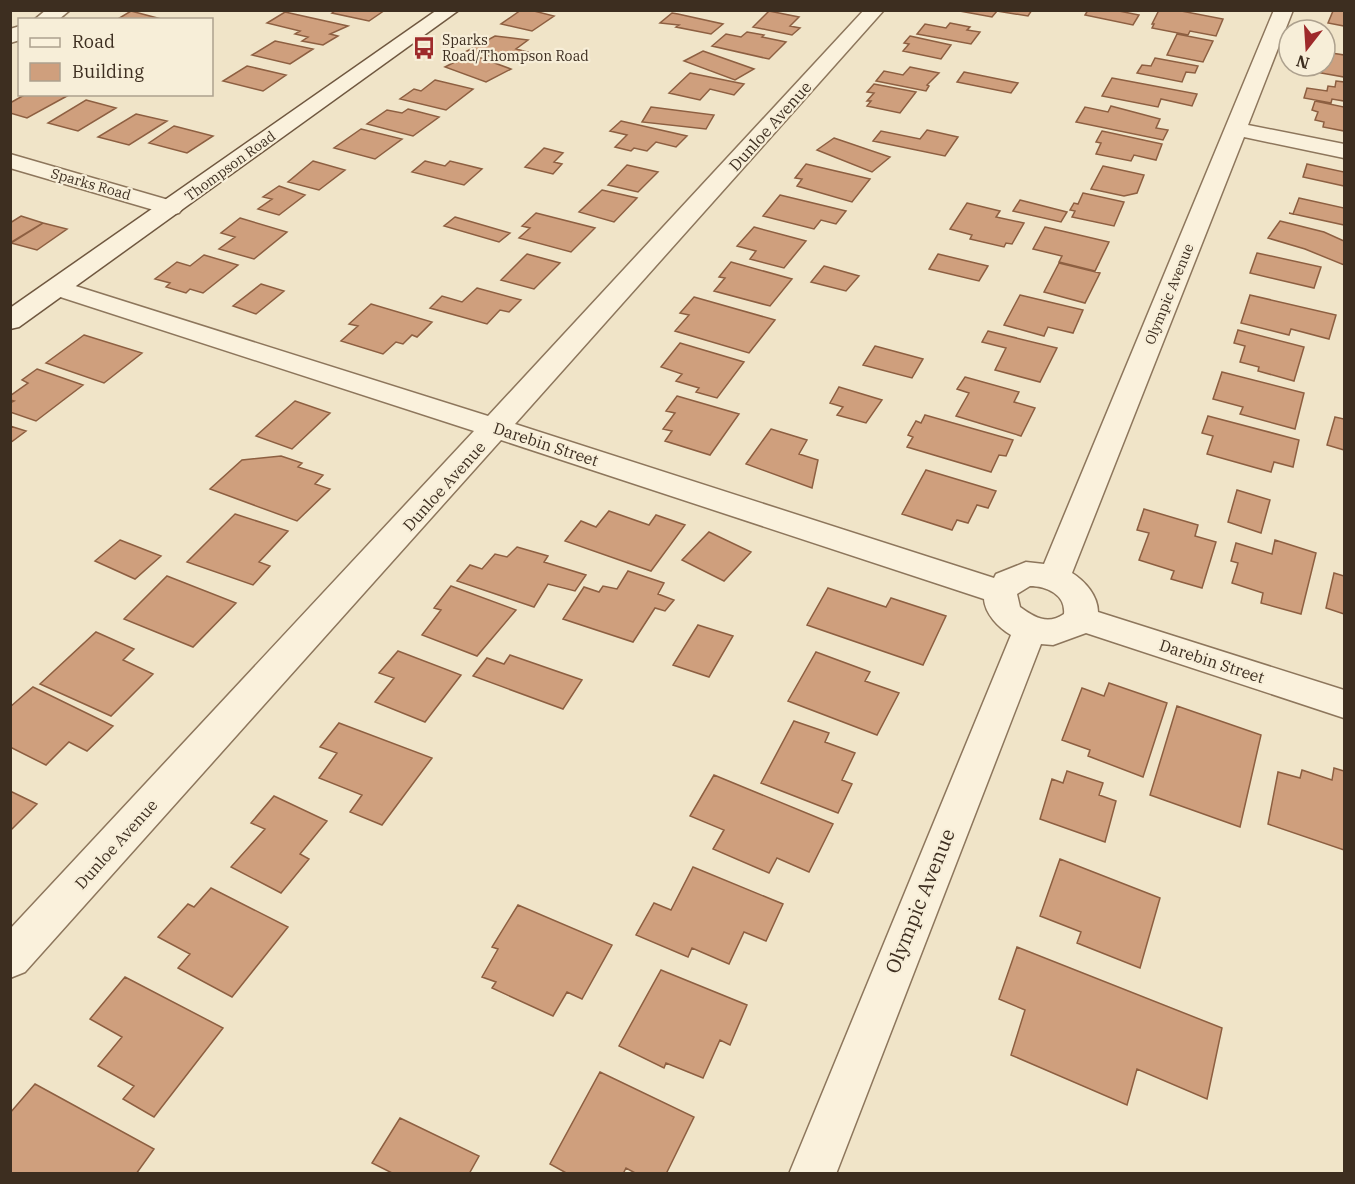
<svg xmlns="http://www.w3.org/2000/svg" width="1355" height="1184" font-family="'IBM Plex Serif',serif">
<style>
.building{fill:#cf9f7d;stroke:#8d5f41;stroke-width:1.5}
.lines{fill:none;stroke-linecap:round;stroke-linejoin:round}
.minor-casing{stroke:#8d765c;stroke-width:3}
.tertiary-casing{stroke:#8d765c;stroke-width:3}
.secondary-casing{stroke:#6f573f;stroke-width:3}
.minor{fill:#faf1dc;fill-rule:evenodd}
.tertiary{fill:#faf1dc;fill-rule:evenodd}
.secondary{fill:#faf1dc;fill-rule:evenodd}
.labels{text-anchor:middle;stroke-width:4.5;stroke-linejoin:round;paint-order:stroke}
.far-poi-label{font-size:14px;fill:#3d2e20;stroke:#f7eed8;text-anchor:start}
.far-street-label{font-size:14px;fill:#3d2e20;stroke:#f7eed8}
.street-label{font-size:16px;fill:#3d2e20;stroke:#f7eed8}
.near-street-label{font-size:20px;fill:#3d2e20;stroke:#f7eed8}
</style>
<rect width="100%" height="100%" fill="#f0e4c8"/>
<path class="building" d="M336,10H385L369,21L332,13Z
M521,10H530L554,16L532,31L501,24Z
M954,10H1032L1028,16L997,11L992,17Z
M1088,10H1114L1139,15L1133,25L1085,15Z
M1159,10H1176L1223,19L1216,36L1190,31L1188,35L1152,28L1154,24H1152Z
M1344,10V26L1328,23L1333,11Z
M131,11L165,20H116Z
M769,11L799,17L790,26L800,28L792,35L753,27Z
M285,12L348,26L330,34L338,36L323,45L302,41L308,37L295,34L300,31L267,23Z
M672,13L678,14L723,24L711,34L676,27L679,25L660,23Z
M950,23L970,27L967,30L980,32L971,44L917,34L925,24L946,28Z
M747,32L764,35L762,37L786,42L769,59L712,46L726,34L741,37Z
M1177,34L1213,41L1203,62L1167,55Z
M495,36L528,40L516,49L528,52L515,62L467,51Z
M910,36L951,45L941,59L903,51L909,44L904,43Z
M275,41L313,49L290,64L252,55Z
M703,51L754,69L735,80L684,61Z
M1325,52L1344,55V77L1321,73L1325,66Z
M470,54L511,69L486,82L445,67Z
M1155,58L1198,66L1195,73L1186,72L1182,82L1137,73L1142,65L1151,66Z
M247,66L286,75L263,91L223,81Z
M910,67L939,73L927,85L929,86L926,91L876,81L884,71L903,75Z
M964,72L1018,83L1011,93L957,82Z
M690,73L744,84L734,95L710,89L700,100L669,93Z
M1112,78L1197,94L1192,106L1161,99L1158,107L1102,96Z
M435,80L473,89L446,110L400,99L414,89L421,91Z
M1336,81L1344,82V101L1332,99L1331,103L1304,98L1307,88L1327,91L1328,86L1335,87Z
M874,84L916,92L900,113L867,106L871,101H867L874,93L867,92Z
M26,94H62L67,96L27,118L10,113V103Z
M86,100L116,108L78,131L48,123Z
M1315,101L1344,107V131L1323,127L1324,122L1315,120L1318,112L1312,110Z
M1111,106L1160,119L1156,128L1168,130L1163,140L1076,122L1085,107L1108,112Z
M651,107L714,115L706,129L642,122Z
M408,109L439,117L413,136L367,124L387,110L402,113Z
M136,114L167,121L129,145L98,137Z
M621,121L687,136L676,147L656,142L647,151L634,148L631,151L615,147L627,135L610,131Z
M174,126L213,136L187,153L149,143Z
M361,129L402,139L375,159L334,148Z
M927,130L958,137L945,156L873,141L881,131L920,139Z
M1102,131L1162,144L1156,160L1134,155L1131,161L1096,154L1101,143L1096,142Z
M834,138L890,157L872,172L817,150Z
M544,148L563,153L554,162L562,164L553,174L525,167Z
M313,161L345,170L319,190L288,182Z
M425,161L445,166L450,161L482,169L464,185L412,172Z
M806,164L870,179L852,202L797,186L802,179L795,178Z
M1307,164L1344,172V186L1303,177Z
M627,165L658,172L638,192L608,185Z
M1103,166L1144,175L1137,193L1124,196L1091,189Z
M279,186L305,195L279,215L258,209L272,199L263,197Z
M602,190L637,198L614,222L579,212Z
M1083,193L1124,202L1114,226L1072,217L1075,211L1070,210L1074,203L1078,204Z
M780,195L846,211L836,224L821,220L814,229L763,216Z
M1299,198L1344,208V225L1289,213L1293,214Z
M1020,200L1067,212L1061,222L1013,211Z
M967,203L1000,211L996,217L1024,223L1012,244L1006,243L1004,247L970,239L972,235L950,229Z
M536,213L595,228L571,252L519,238L530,228L522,226Z
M21,216L43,223L10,243V223Z
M455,217L510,233L499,242L444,226Z
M240,218L287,232L254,259L219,249L235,237L221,233Z
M1280,221L1324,232L1344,241V265L1305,249L1268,238Z
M43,223L67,229L37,250L11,243Z
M754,227L806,241L784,268L750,259L756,251L737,246Z
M1045,227L1109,242L1095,271L1059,262L1062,256L1033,249Z
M1257,253L1321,267L1314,288L1250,273Z
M527,254L560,263L534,289L501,280Z
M938,254L988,266L979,281L929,269Z
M204,255L238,265L203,293L190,289L186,293L166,287L170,283L155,279L177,262L190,266Z
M731,262L792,279L770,306L714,291L725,278L719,277Z
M1059,263L1100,273L1085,303L1044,292Z
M824,266L859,276L846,291L811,282Z
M261,284L284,291L256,314L233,306Z
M477,288L521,300L509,312L500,310L487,324L430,308L442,296L462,302Z
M1020,295L1083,310L1073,333L1048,327L1044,336L1004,325Z
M1250,295L1336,315L1329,339L1291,329L1289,335L1241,323Z
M694,297L775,320L749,353L675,331L689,315L680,313Z
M371,304L432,322L417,337L412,335L403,344L396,342L383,354L341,341L358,326L349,324Z
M1238,330L1304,347L1294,381L1258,371L1259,367L1240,362L1245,346L1234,343Z
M988,331L1057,348L1040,382L995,370L1006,348L982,342Z
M84,335L142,353L104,383L46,363Z
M680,343L744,362L717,398L696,392L699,388L676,381L682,374L661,367Z
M875,346L923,359L912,378L863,365Z
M37,369L83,385L36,421L10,412V403L14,401L10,400V396L28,383L22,380Z
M1222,372L1304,393L1295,429L1240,414L1243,407L1213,399Z
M965,377L1019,392L1014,402L1035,408L1021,436L956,416L969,393L957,389Z
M839,387L882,400L866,423L837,415L843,407L830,403Z
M677,396L739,414L710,455L665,441L672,431L663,429L675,413L666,411Z
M295,401L330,413L292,449L256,436Z
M925,415L1013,440L1006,456L999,455L991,472L907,447L913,437L908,435L916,421L921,423Z
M1208,416L1299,440L1293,467L1274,462L1271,472L1207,454L1213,436L1202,433Z
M1335,417L1344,419V450L1327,445Z
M10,426L26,431L10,443Z
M771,429L807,440L799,454L818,460L812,488L746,464Z
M281,456L302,463L298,467L323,475L315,484L330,489L297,521L210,489L242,460Z
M926,470L996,491L988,508L977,505L968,523L957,520L952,530L902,514Z
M1237,490L1270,500L1261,533L1228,522Z
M1144,509L1198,525L1195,536L1216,542L1202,588L1171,579L1174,571L1139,560L1149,533L1137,530Z
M609,511L649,525L656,515L685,525L651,571L565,541L581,521L596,527Z
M235,514L288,531L259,562L270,566L253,585L187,562Z
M709,532L751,552L724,581L682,560Z
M120,540L161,556L135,579L95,561Z
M1275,540L1316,553L1301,614L1261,603L1263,593L1232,583L1238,563L1231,561L1236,543L1272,554Z
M517,547L548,556L544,562L586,575L575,591L548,584L534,607L457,581L470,565L482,569L495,554L507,557Z
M628,571L664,583L658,594L674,600L665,611L655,608L633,642L563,619L584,587L599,592L603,586L617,589Z
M1334,573L1344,576V614L1326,608Z
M167,576L236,603L193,647L124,619Z
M451,586L516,610L477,656L422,635L441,610L434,608Z
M828,588L886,607L891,598L946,616L923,665L807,625Z
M698,625L733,636L709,677L673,665Z
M96,632L134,649L123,660L153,674L111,716L40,684Z
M398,651L461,675L425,722L375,702L394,678L379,673Z
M816,652L870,672L865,681L899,693L877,735L788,701Z
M510,655L582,680L563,709L473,676L487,658L504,664Z
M1109,683L1167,703L1143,777L1088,756L1090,750L1062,740L1082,688L1104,696Z
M33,687L113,726L87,751L69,742L46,765L10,747V707Z
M1177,706L1261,735L1240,827L1150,795Z
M794,721L829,733L825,742L855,753L842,780L852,784L838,813L761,783Z
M339,723L432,758L382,825L350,812L362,795L319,778L337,753L320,747Z
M1334,768L1344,771V850L1268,824L1278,772L1300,778L1302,770L1332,780Z
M1067,771L1103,783L1099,795L1116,801L1105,842L1040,819L1052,779L1063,783Z
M714,775L833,824L809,872L777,858L769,873L713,849L724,830L690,816Z
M10,791L37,804L10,831Z
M274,796L327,821L300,854L309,859L281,893L231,867L265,829L251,823Z
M1060,859L1160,898L1140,968L1077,943L1081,932L1040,916Z
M693,867L783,904L766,941L744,932L729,964L692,948L688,957L636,935L654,903L671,910Z
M211,888L288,927L232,997L178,968L190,954L158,937L188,904L194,907Z
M518,905L612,945L582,999L567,992L553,1016L492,988L496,982L482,977L498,949L492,947Z
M1017,947L1222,1028L1207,1099L1137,1069L1127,1105L1011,1055L1025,1010L999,999Z
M661,970L747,1005L730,1045L720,1040L703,1078L666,1063L664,1068L619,1046Z
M125,977L223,1028L154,1117L123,1099L134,1086L98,1066L122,1037L90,1019Z
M600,1072L694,1117L666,1174H637L626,1168L623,1174H568L550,1164Z
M35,1084L154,1149L136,1174H10V1113Z
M400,1118L479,1156L469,1174H394L372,1163Z"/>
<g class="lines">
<g class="minor-casing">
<path id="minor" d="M46,10H70L58,20H34Z
M864,10H884L515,424L994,578L996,574L1026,562L1044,564L1274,10H1293L1248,125L1344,144V158L1244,137L1072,573C1085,581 1098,596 1098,612L1344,690V718L1086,633L1053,645L1041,644L836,1174H789L1011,635C999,628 985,614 984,599L501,440L25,972L10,978V929L474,431L48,293L44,288L48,283L57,280L66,283L488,416ZM1030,586C1047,586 1066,595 1064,614C1048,625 1035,618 1020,607L1017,594Z
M20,26V40L10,43V29Z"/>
</g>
<g class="tertiary-casing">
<path id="tertiary" d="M10,154L179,203L183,208L179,213L171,215L10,168Z"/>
</g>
<g class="secondary-casing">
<path id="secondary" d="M437,10H459L19,327L10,329V308Z"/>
</g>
<use href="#minor" class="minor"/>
<use href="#tertiary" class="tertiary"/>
<use href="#secondary" class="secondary"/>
</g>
<defs>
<g id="bus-bare" transform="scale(1.8)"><path d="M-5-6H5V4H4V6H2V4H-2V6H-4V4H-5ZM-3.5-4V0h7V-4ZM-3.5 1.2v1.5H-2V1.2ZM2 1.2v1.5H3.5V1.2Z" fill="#9e2a2b" stroke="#f7eed8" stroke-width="2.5" paint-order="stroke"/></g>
</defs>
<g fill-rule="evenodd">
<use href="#bus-bare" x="424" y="48"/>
</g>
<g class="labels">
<g class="far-poi-label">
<text x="442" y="45">Sparks<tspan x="442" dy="16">Road/Thompson Road</tspan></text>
</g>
<g class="far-street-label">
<text transform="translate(230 166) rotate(-36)" y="5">Thompson Road</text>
<text transform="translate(91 184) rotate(16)" y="5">Sparks Road</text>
<text transform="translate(1169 294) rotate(-68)" y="5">Olympic Avenue</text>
</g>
<g class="street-label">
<text transform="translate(770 126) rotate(-48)" y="6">Dunloe Avenue</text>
<text transform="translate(546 444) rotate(18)" y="6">Darebin Street</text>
<text transform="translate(444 486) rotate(-48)" y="6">Dunloe Avenue</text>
<text transform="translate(1212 661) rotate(18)" y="6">Darebin Street</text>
<text transform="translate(116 844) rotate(-48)" y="6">Dunloe Avenue</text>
</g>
<g class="near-street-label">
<text transform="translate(920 901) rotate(-68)" y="7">Olympic Avenue</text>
</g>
</g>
<rect width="1355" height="1184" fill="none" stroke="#3d2e20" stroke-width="24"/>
<rect x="18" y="18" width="195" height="78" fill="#f7eed8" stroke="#ada18e" stroke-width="1.5"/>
<rect x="30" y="38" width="30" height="9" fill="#faf1dc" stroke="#ada18e" stroke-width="1.5"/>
<text x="72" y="48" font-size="18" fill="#3d2e20">Road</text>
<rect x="30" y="63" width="30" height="18" fill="#cf9f7d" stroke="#ada18e" stroke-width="1.5"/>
<text x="72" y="78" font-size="18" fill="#3d2e20">Building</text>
<g transform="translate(1307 48) rotate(197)"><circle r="28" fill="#f7eed8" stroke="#ada18e" stroke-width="1.5"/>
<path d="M0-4.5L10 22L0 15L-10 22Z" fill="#9e2a2b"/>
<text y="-9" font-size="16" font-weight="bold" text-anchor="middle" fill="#3d2e20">N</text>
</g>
</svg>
